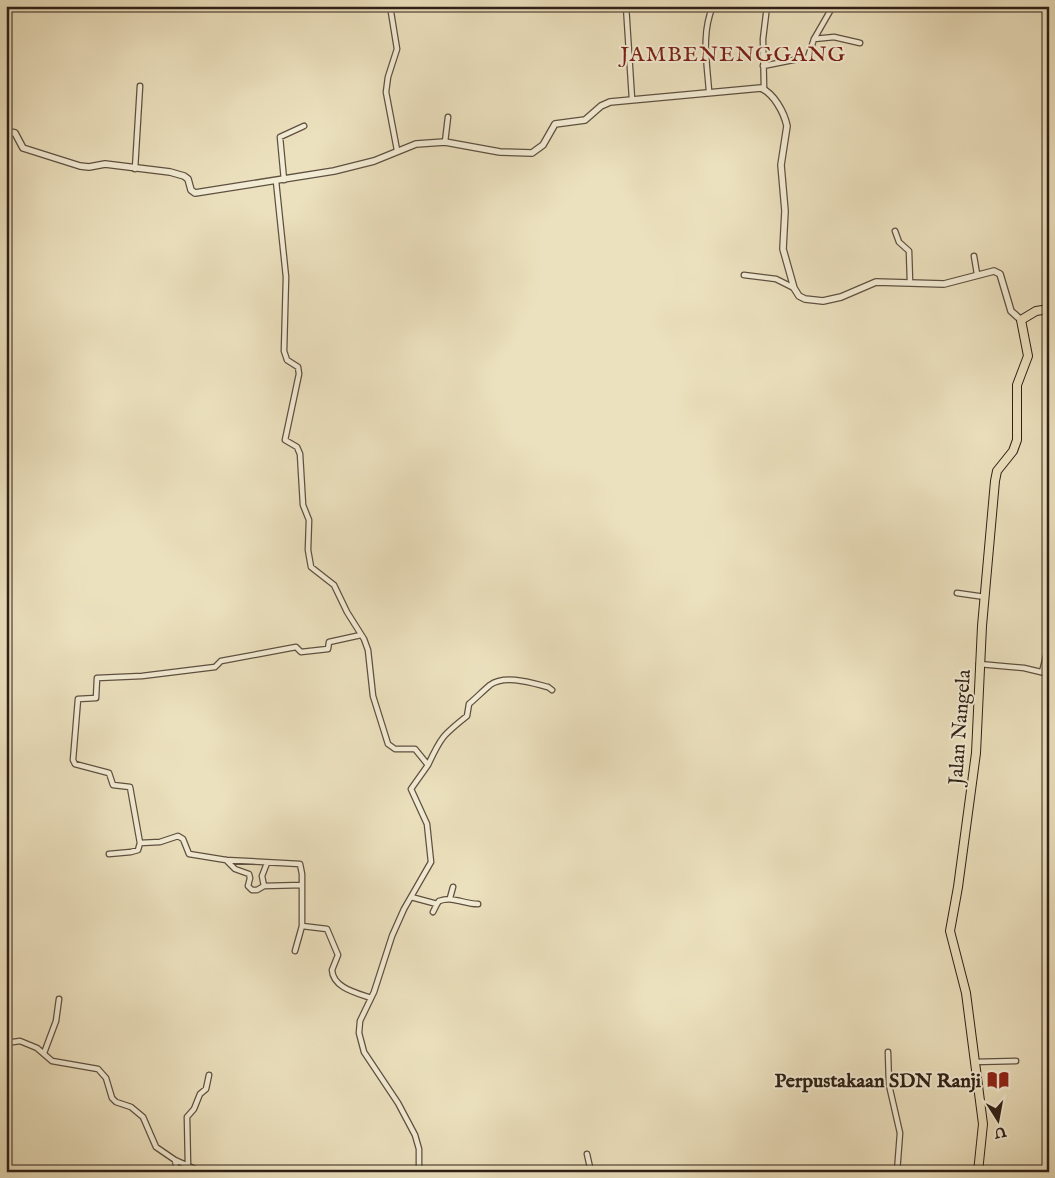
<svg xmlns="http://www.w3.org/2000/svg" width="1055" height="1178" font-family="'IM FELL English',serif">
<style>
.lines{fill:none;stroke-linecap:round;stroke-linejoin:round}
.minor-casing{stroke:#5e5041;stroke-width:7}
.tertiary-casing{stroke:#5e5041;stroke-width:8}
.primary-casing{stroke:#2e2017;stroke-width:10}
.minor{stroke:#f3ecd5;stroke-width:4.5}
.tertiary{stroke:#f3ecd5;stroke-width:5.5}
.primary{stroke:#ece1be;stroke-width:8}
.labels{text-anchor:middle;stroke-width:4;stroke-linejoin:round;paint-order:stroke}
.street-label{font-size:20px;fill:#2e2017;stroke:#f3ecd5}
.poi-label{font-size:20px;font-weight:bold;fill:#2e2017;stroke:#f3ecd5;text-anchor:end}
.quarter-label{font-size:22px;letter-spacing:1px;fill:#7a1f14;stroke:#f3ecd5}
</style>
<rect width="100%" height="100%" fill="#ece1be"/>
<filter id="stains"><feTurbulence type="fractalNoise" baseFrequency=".004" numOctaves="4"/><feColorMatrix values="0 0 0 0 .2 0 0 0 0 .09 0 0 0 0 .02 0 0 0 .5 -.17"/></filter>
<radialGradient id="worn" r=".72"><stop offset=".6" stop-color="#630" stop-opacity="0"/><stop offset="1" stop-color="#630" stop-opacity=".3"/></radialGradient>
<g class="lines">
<g class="minor-casing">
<path id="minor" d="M390,6L397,49L388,77L386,92L397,150
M626,6L632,99
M814,39L834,37L860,43
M763,66L808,57L814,39L833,6
M764,89L763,39L767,6
M709,91C707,63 701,33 713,6
M445,142L448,117
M135,169L140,86
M284,180L280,137L304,126
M276,181L286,277L284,351L287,360L298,367L299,374L285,440L297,447L300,454L303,505L309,520L308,550L311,567L334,585L347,612L364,639L368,650L373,696L388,744L395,749H415L428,765L411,789L427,824L431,862L404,909L392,936L374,992L360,1021L359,1033L364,1052L398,1103L415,1135L419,1149V1172
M895,231L899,242L909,251L910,282
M974,256L977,274
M744,275L776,279L794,288
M957,593L985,597
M361,635L329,642L328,649L301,652L296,647L221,661L215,667L142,676L97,678L96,698L78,699L73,760L75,764L109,773L113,785L130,787L140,843L160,842L178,836L183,839L189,854L226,860L300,864L302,874V926L327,929L338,955L332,970C333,988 357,993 371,998
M979,664L1024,668L1049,674
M1042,672L1049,644
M428,765C441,737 443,735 467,716L469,704C476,698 483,691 490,685C505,674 532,683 548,687L552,690
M109,854L131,852L138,850L140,843
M226,860L235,869L249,874L250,878L248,886L252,890H257L264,886L302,885
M264,886L262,876L267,863
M411,897L437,904L433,912
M450,898L453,887
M437,904L439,901C454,896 463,904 478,904
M295,951L302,926
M6,1043L20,1041L37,1048L52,1061L98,1069L106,1078L112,1098L116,1102L131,1107L143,1117L156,1147L175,1160L202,1172
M888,1052L889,1085L900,1133L897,1172
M44,1053L56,1021L59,999
M974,1062L1016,1061
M587,1154L591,1172
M175,1160L177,1172
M188,1166L187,1117L194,1109L200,1094L206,1089L209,1075"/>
</g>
<g class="tertiary-casing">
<path id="tertiary" d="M6,131L15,133L23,148L80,166L89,167L105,164L170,172L184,176L188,179L191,190L195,193L334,171L374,161L416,144L445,142L500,152L532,153L543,145L555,124L585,120L601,106L610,102L761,88C774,94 784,112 787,126L781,165L785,211L783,249L794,288L799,296L805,299L823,301L841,297L876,282L944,284L994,271L1000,274L1011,311L1021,320"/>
</g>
<g class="primary-casing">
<path id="primary" d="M978,1172L983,1124L966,993L950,931L958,887L976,753L982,626L995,481L997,471L1013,451L1017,440V385L1028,356L1021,320L1036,311L1049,309"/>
</g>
<use href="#minor" class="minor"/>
<use href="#tertiary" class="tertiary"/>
<use href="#primary" class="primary"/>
</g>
<defs>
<g id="library-bare" transform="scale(1.725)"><path d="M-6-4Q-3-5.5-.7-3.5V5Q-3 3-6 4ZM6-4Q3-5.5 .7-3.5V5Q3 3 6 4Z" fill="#8f2418" stroke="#f3ecd5" stroke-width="2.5" paint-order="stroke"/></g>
</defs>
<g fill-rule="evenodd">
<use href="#library-bare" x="998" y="1080"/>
</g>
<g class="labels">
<g class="street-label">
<text transform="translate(959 727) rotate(-86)" y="7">Jalan Nangela</text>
</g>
<g class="poi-label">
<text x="981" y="1087">Perpustakaan SDN Ranji</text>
</g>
<g class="quarter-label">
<text x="733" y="61">JAMBENENGGANG</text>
</g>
</g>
<rect width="1055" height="1178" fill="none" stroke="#ece1be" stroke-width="25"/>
<rect x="8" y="8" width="1040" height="1163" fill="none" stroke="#2e2017" stroke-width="2.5"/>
<rect x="12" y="12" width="1030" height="1153" fill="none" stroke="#2e2017"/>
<g transform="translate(998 1120) rotate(169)" stroke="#f3ecd5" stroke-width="4" paint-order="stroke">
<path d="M0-4L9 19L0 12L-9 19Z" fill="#2e2017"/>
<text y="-8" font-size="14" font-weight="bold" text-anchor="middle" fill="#2e2017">U</text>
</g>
<rect width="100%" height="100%" filter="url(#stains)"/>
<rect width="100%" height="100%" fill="url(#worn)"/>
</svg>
